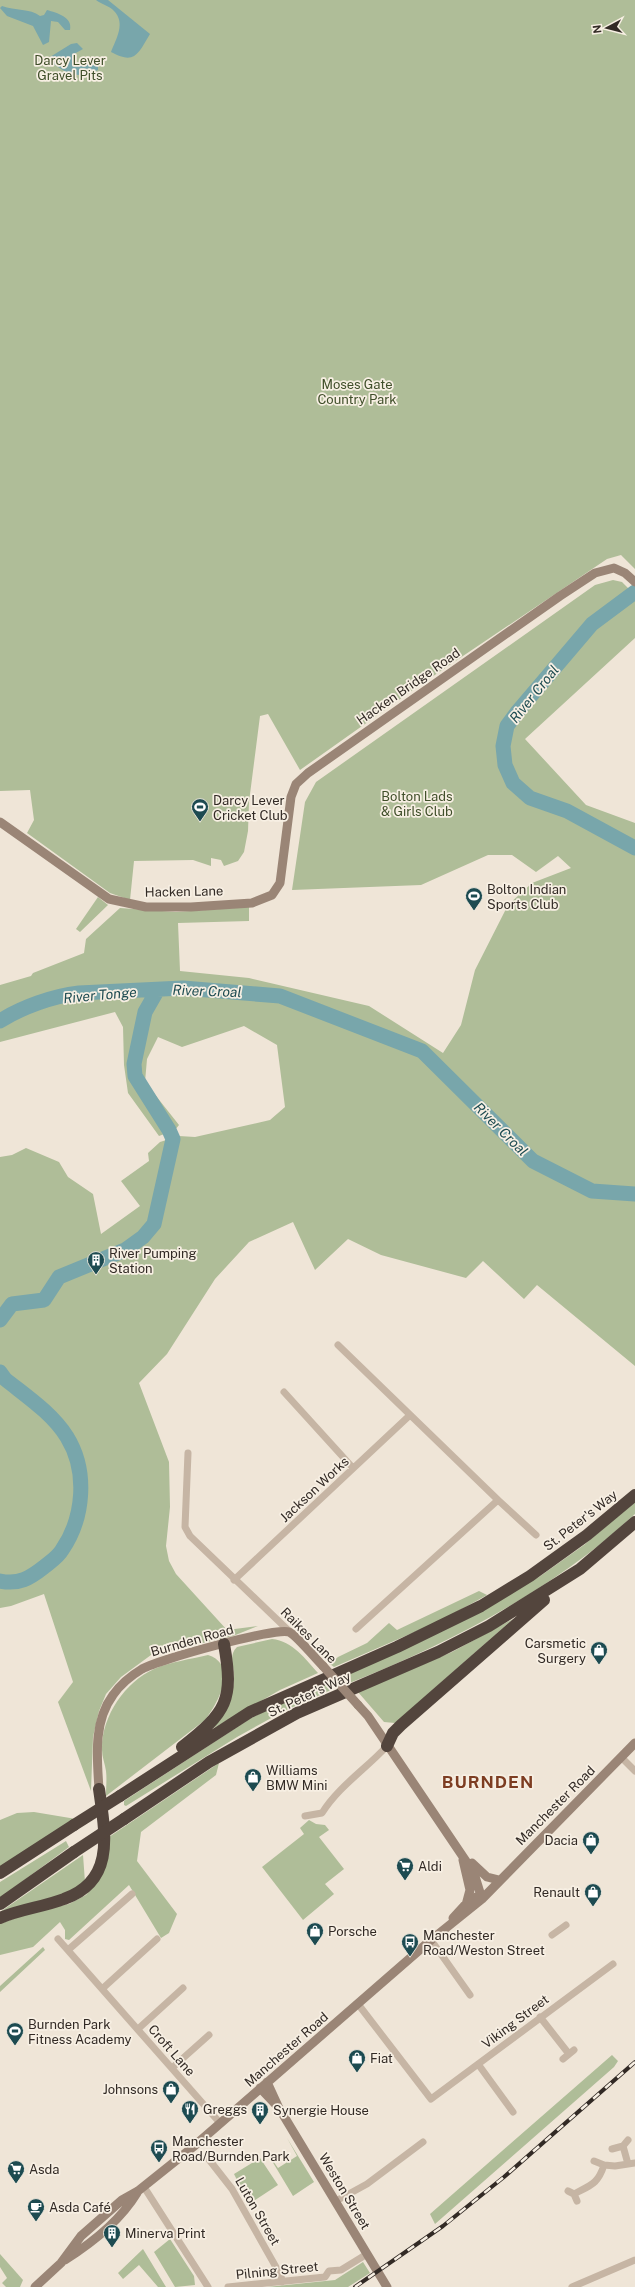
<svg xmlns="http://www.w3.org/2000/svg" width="635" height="2287" font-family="'Public Sans',sans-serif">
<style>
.green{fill:#afbd98}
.water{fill:#78a6ab}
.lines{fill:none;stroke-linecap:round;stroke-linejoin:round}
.river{stroke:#78a6ab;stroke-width:15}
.street{stroke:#c6b5a4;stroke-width:7}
.secondary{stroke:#9a8576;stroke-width:9}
.highway{stroke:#53453d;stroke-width:12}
.rail-casing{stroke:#322a25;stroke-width:4}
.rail{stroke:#f7efe3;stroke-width:2.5;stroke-dasharray:8;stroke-linecap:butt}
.secondary-bridge{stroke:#9a8576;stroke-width:9}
.highway-bridge{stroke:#53453d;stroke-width:12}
.labels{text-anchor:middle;stroke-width:3.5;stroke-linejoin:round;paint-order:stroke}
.park-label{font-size:13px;fill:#404f2a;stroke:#f7efe3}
.street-label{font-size:13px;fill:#322a25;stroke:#f7efe3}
.poi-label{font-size:13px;fill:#322a25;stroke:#f7efe3;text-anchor:start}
.water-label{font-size:14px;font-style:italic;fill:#1d4b51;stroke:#f7efe3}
.district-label{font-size:17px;font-weight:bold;letter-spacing:1px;fill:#7d3d22;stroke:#f7efe3}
</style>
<rect width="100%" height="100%" fill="#efe5d7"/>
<path class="green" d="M0,0H635V569L621,555L607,559L420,685L300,770L268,714L260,716L249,802L248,831L244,852L238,861L224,866L221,860L211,858V866L193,860L134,861L130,900L110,893L27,833L34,820L30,790L0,791Z
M613,580L622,582L635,595V638L525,739L586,805L635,823V1366L537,1285L524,1299L483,1261L466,1278L381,1255L348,1239L315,1270L293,1222L249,1242L215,1279L167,1354L139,1383L169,1462L170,1507L166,1546L169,1561L176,1574L227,1630L258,1626L233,1636L151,1655L121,1677L106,1694L99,1711L93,1737L91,1791L58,1702L73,1682L44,1594L11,1606L0,1608V1157L12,1155L26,1148L59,1162L68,1177L93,1194L101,1234L140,1206L121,1181L149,1161L148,1153L160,1142L179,1136L195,1137L270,1120L285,1107L277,1045L244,1026L182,1047L158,1037L147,1059L145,1082L179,1125L175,1130L159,1136L128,1093L124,1065L123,1027L115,1012L0,1042V985L31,976L33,973L84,953L86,939L120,908L176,912L249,907V921L178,923L180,971L249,978L369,1006L443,1053L461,1025L475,970L508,905L532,883L571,868L558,856L536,872L512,855H488L421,885L292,890L305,802L316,782L595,585Z
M98,897L108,905L80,932L76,929Z
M635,1502V1514C620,1527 605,1541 589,1553C515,1609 433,1650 347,1684L339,1676L539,1577L584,1545Z
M479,1591L487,1595L440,1621L334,1667L330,1664L338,1657L367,1643L389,1623L397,1630Z
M513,1619L395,1723L384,1722L358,1692L452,1652Z
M272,1639C293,1641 305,1659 318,1673L280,1690L212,1729C224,1711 235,1696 234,1674C233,1663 229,1655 237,1647Z
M208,1655C239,1665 218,1703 205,1720L106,1796C106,1787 107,1779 106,1771C105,1764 102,1757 102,1750C101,1717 125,1682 154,1669C170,1662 191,1659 208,1655Z
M323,1683L331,1690L284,1711L237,1737L126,1806L124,1805V1801L251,1718Z
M219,1763L216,1775L141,1832L137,1861L177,1914L169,1933L161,1938L129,1885L69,1940L65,1939V1930L60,1922L33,1947L0,1955V1924L29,1913L69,1904L86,1895L96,1884L109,1837Z
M34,1812L76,1819L0,1868V1820L17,1813Z
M309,1820L316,1824L325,1825L329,1830L319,1837L344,1869L325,1884L334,1894L303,1920L262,1867L304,1834L300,1828Z
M66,1841L69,1847L0,1898V1882Z
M83,1855L85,1882L74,1892L0,1912Z
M43,1947L45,1950L0,1992V1986Z
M612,2055L618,2061L614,2067L435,2224L430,2214Z
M287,2138L314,2182L293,2196L266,2151L278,2168L297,2156Z
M260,2158L278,2185L249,2204L234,2174Z
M170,2239L194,2276L195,2285L175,2287L154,2252Z
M143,2249L166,2287H158L139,2265L123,2279L118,2273Z
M0,2254L23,2280L20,2287H6L2,2283L7,2278L0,2267Z
M363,2262L370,2273L348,2287H267L335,2280Z"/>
<path class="water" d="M96,0H108L150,34C138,54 135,65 111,52C116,39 126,23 114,11C110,6 101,4 96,0Z
M2,6C15,11 30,8 40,16L44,15L47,10C57,13 73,17 70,30H65L58,22L51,21L49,42L43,45L33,26L7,16L0,8Z
M77,43L83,49L74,54V61L77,63L93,57L91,64L93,65L98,61V70C80,80 66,74 51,62L50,57L71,44Z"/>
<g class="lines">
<path class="river" d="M635,592L592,624L518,711L507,726L503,746L505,765L513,783L530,798L567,811L635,848
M0,1021C22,1007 53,996 79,993L183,988L280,996L422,1051L533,1161L592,1191L635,1194
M0,1320L12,1304L44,1300L59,1277L125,1250L143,1237L154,1224L173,1139L169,1130L135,1076L134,1064L145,1012L157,991
M0,1372L5,1379C26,1396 52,1413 67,1437C88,1471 84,1518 62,1550C58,1557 50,1562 44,1567C30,1578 19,1585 0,1581"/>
<path class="street" d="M338,1345L498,1500L356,1629
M284,1392L353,1468
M188,1453L185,1527L190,1536L290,1632
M498,1500L536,1535
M234,1580L409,1416
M621,1757L635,1771
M305,1816L322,1813C339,1786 366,1769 387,1746
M552,1935L566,1925
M58,1939L220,2123
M431,1940L470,1995
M68,1950L132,1894
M102,1989L157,1939
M358,2004L431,2099L613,1964
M540,2017L569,2054
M138,2029L183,1988
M563,2059L574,2050
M478,2064L513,2112
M172,2068L209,2035
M623,2146L628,2164
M612,2149L623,2146L628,2140
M207,2157L232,2189L281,2276L282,2282
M594,2161L604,2165
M144,2187L208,2287
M568,2191L574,2194L577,2201
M574,2194C591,2185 598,2184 604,2165L615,2166L635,2163
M336,2201L367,2184L423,2142
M228,2287L325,2277L329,2271L341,2270L367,2254
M572,2287L635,2260"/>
<path class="secondary" d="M0,822L109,899L146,907H191L252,903L272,895L280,883L291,797L296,784L308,773L560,596L595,573L614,568L625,573L635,582
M358,1705L368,1716L474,1873L482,1899
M99,1789C97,1758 93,1722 113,1695C120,1685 132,1675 142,1669C158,1660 275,1627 289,1632C295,1634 317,1660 323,1666
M463,1860L470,1890L466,1905
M472,1863L487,1877L499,1880
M453,1918L464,1906L478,1896
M267,2082L278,2106
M260,2088L279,2108L387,2287
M65,2260C92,2243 120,2221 137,2193
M35,2287L61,2263L81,2236L122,2200L138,2191L193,2147L431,1940L482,1899L635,1743"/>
<path class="highway" d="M387,1746L393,1733L401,1725L544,1600
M182,1747C227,1712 234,1700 224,1644
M120,1796L250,1712L397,1647L481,1606L530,1576L587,1535L635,1495
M124,1819L209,1762L297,1713L438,1652L489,1626L580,1569L635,1522
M0,1873L74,1825
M0,1904L74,1852
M0,1918C21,1909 43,1907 64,1899C116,1881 105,1832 99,1789"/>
<g class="rail-casing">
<path id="rail" d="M355,2287L443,2226L504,2177L635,2062"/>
</g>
<use href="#rail" class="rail"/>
<path class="secondary-bridge" d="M323,1666L358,1705"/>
<path class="highway-bridge" d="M74,1825L120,1796
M74,1852L124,1819"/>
</g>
<defs>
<g id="stadium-pin" transform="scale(0.9)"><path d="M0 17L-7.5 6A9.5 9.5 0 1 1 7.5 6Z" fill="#1d4b51" stroke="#f7efe3"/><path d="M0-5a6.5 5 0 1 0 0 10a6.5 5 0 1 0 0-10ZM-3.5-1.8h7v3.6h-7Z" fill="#fff"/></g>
<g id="building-pin" transform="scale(0.9)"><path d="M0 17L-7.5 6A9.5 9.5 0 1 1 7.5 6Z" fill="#1d4b51" stroke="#f7efe3"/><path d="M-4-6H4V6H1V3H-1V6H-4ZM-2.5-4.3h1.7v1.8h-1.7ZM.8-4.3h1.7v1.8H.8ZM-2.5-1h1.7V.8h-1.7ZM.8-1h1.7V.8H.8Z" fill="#fff"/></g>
<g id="shop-pin" transform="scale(0.9)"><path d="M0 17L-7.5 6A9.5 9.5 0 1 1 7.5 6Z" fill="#1d4b51" stroke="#f7efe3"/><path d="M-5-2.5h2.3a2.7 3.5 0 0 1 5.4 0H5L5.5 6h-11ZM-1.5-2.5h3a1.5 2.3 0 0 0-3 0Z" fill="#fff"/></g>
<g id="supermarket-pin" transform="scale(0.9)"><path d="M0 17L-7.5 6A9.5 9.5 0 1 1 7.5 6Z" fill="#1d4b51" stroke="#f7efe3"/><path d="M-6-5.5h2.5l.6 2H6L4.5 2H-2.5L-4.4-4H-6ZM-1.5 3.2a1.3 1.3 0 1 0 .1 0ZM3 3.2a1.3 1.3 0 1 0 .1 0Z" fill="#fff"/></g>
<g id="bus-pin" transform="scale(0.9)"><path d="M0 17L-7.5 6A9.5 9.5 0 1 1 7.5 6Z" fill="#1d4b51" stroke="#f7efe3"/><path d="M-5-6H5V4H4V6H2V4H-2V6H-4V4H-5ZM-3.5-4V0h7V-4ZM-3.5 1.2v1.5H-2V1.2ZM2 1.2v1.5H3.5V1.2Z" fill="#fff"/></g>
<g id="restaurant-pin" transform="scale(0.9)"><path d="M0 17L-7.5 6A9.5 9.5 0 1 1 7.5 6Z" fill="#1d4b51" stroke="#f7efe3"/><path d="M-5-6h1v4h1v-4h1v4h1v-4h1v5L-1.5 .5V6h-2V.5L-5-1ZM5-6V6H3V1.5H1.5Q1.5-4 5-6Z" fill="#fff"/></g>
<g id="cafe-pin" transform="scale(0.9)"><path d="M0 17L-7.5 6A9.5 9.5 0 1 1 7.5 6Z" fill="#1d4b51" stroke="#f7efe3"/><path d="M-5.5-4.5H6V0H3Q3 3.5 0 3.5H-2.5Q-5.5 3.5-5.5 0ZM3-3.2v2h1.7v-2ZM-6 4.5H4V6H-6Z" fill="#fff"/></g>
</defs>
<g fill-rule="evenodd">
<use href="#stadium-pin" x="200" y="807"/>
<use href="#stadium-pin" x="474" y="896"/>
<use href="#building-pin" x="96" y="1260"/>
<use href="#shop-pin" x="599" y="1650"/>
<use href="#shop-pin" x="253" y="1777"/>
<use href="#shop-pin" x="591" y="1840"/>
<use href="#supermarket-pin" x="405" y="1866"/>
<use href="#shop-pin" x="593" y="1892"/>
<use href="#shop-pin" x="315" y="1931"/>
<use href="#bus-pin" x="410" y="1942"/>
<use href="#stadium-pin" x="15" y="2031"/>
<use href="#shop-pin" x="357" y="2058"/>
<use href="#shop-pin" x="171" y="2089"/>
<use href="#restaurant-pin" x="190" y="2109"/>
<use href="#building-pin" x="260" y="2110"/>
<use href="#bus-pin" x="159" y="2148"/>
<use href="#supermarket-pin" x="16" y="2169"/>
<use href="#cafe-pin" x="36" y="2207"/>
<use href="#building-pin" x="112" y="2233"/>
</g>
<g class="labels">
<g class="park-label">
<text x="70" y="65">Darcy Lever<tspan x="70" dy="15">Gravel Pits</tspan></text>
<text x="357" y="389">Moses Gate<tspan x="357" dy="15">Country Park</tspan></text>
<text x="417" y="801">Bolton Lads<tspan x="417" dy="15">&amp; Girls Club</tspan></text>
</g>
<g class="street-label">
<text transform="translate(408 686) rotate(-35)" y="5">Hacken Bridge Road</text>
<text transform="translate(184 891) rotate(-1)" y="5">Hacken Lane</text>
<text transform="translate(314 1489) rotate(-43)" y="5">Jackson Works</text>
<text transform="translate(580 1520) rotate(-38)" y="5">St. Peter's Way</text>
<text transform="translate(309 1635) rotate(45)" y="5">Raikes Lane</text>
<text transform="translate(192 1640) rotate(-16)" y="5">Burnden Road</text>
<text transform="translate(309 1694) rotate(-25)" y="5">St. Peter's Way</text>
<text transform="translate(555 1805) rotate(-45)" y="5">Manchester Road</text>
<text transform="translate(515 2021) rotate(-37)" y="5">Viking Street</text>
<text transform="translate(286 2049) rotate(-41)" y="5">Manchester Road</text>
<text transform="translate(172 2050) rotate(49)" y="5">Croft Lane</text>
<text transform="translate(345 2191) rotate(59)" y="5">Weston Street</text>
<text transform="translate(258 2211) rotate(60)" y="5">Luton Street</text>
<text transform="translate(277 2270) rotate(-6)" y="5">Pilning Street</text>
</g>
<g class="poi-label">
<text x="213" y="805">Darcy Lever<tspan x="213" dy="15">Cricket Club</tspan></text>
<text x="487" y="894">Bolton Indian<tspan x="487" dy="15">Sports Club</tspan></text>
<text x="109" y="1258">River Pumping<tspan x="109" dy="15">Station</tspan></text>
<text x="586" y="1648" text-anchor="end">Carsmetic<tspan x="586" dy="15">Surgery</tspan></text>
<text x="266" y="1775">Williams<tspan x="266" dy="15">BMW Mini</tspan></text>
<text x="578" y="1845" text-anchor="end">Dacia</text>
<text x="418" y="1871">Aldi</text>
<text x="580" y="1897" text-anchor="end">Renault</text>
<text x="328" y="1936">Porsche</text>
<text x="423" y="1940">Manchester<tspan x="423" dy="15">Road/Weston Street</tspan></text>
<text x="28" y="2029">Burnden Park<tspan x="28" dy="15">Fitness Academy</tspan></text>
<text x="370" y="2063">Fiat</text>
<text x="158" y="2094" text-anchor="end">Johnsons</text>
<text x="203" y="2114">Greggs</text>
<text x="273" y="2115">Synergie House</text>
<text x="172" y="2146">Manchester<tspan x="172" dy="15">Road/Burnden Park</tspan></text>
<text x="29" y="2174">Asda</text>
<text x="49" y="2212">Asda Café</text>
<text x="125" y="2238">Minerva Print</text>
</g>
<g class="water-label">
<text transform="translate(534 694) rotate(-51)" y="5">River Croal</text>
<text transform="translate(207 991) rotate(2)" y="5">River Croal</text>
<text transform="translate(100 995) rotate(-5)" y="5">River Tonge</text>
<text transform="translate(501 1129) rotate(45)" y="5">River Croal</text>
</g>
<g class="district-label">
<text x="488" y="1788">BURNDEN</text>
</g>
</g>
<g transform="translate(607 28) rotate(263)" stroke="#f7efe3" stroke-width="3" paint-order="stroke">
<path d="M0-3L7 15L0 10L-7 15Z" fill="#322a25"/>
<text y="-6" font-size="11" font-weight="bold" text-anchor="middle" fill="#322a25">N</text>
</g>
</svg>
